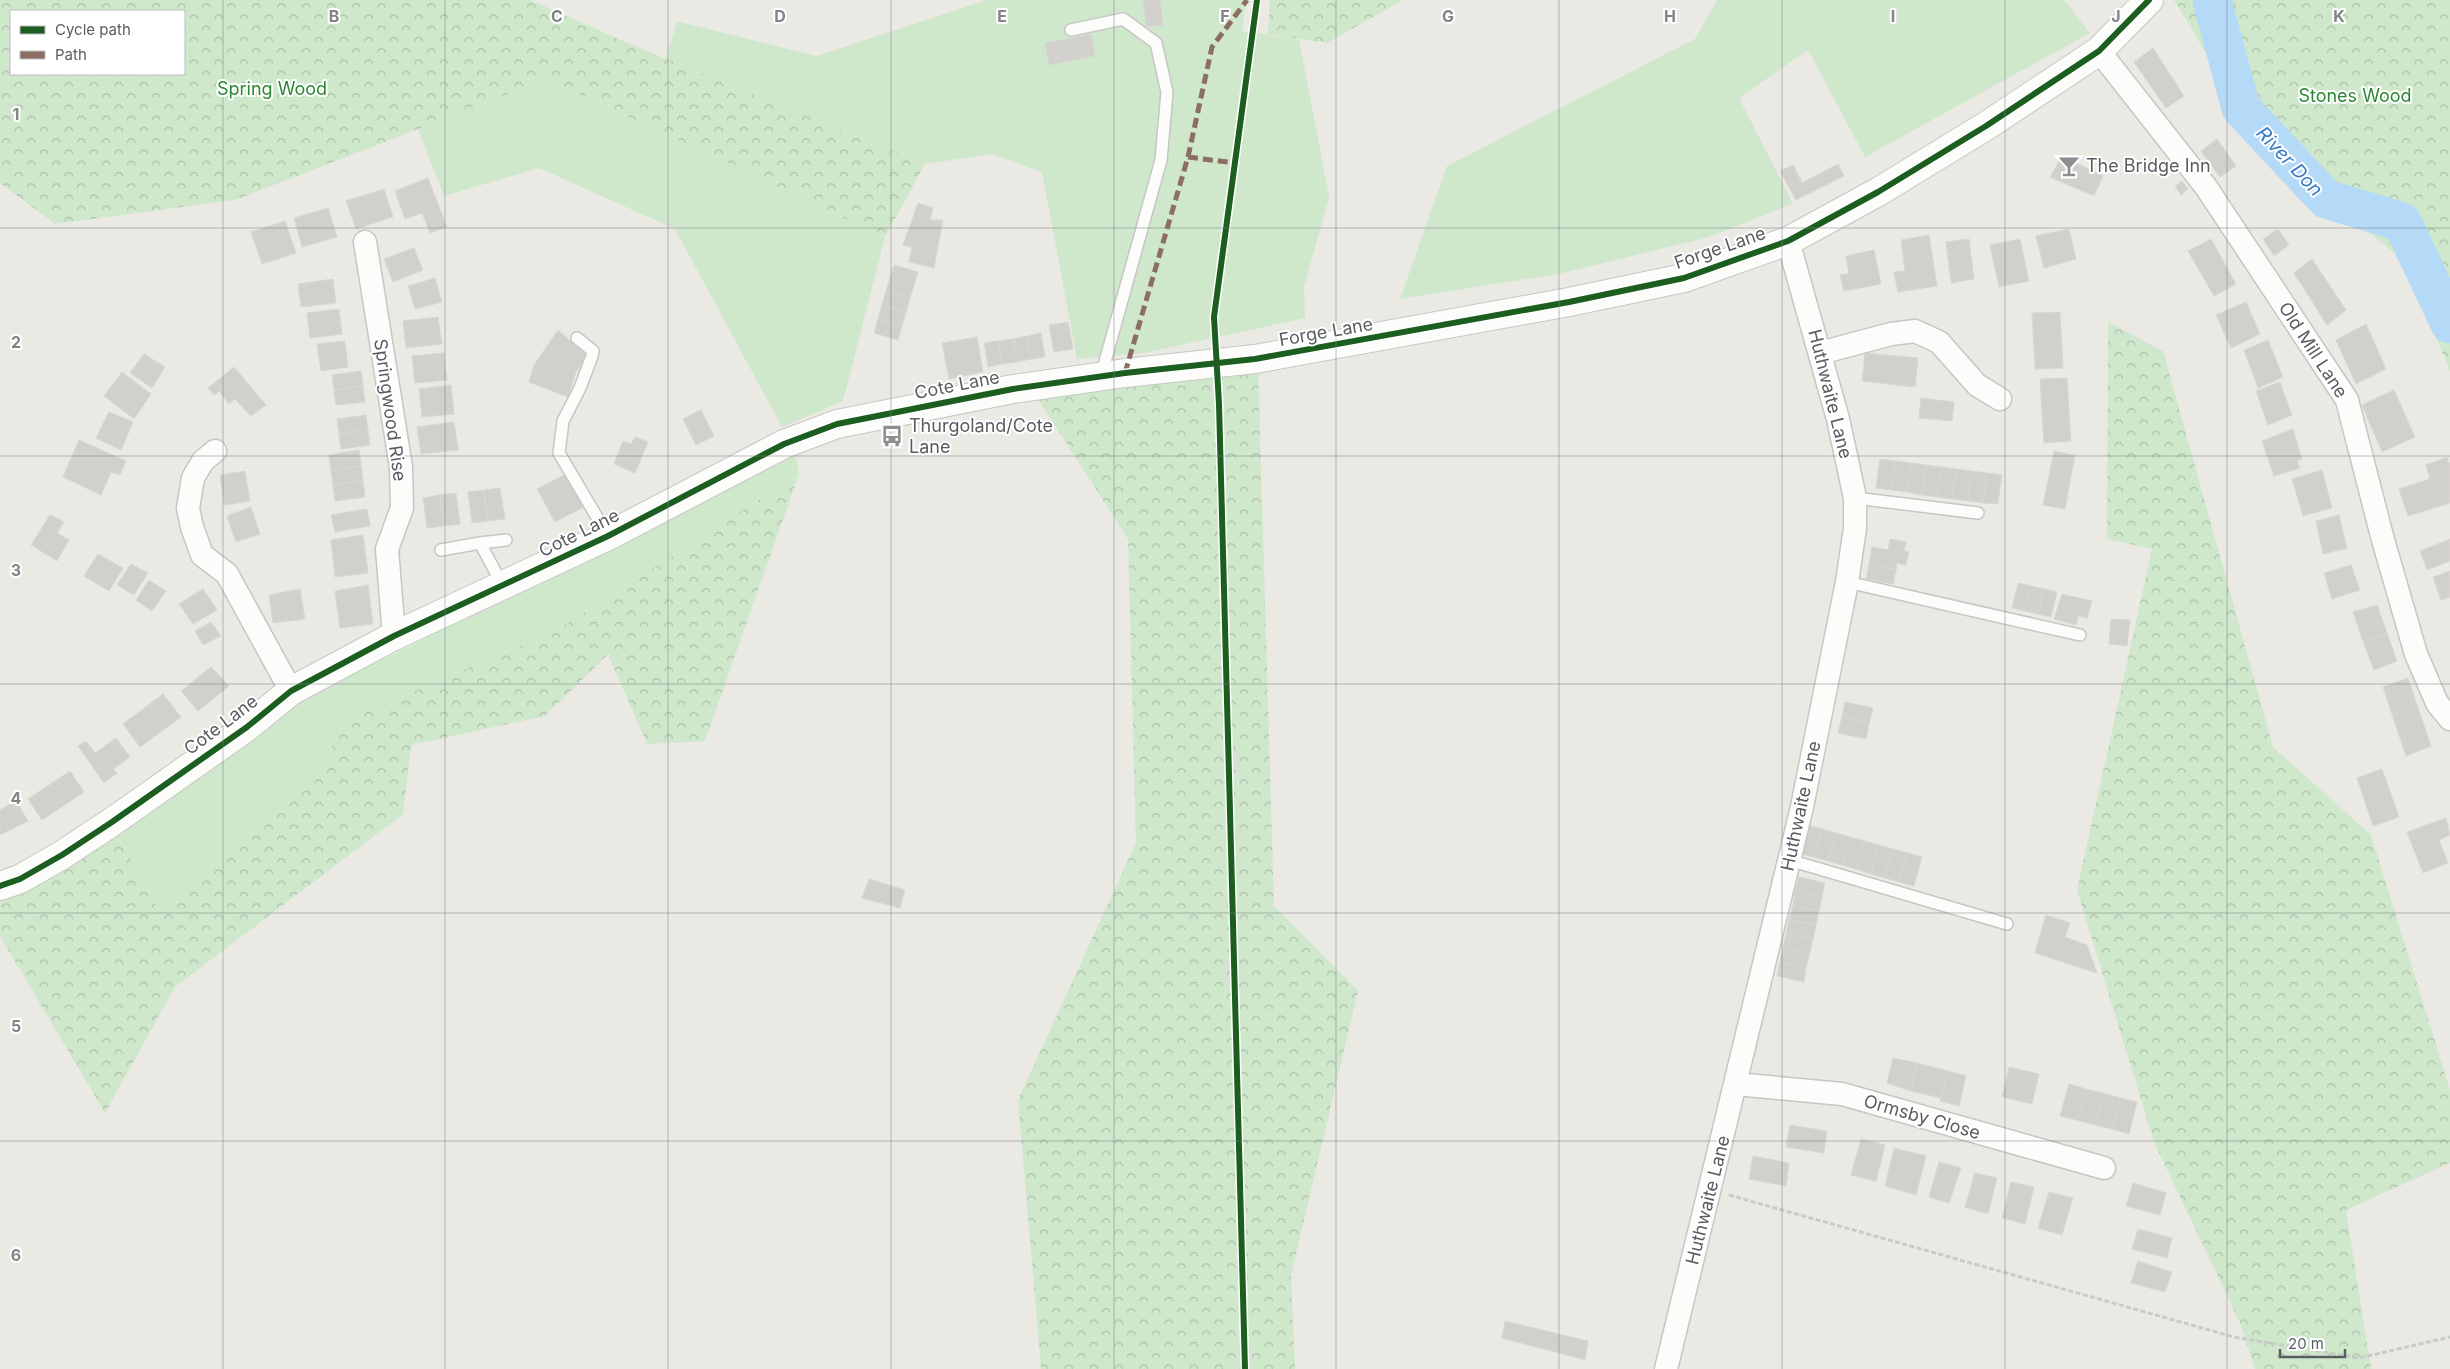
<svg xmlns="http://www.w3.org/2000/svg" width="2450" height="1369" font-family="Inter,sans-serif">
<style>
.green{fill:#cfe8cc}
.forest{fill:url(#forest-crowns);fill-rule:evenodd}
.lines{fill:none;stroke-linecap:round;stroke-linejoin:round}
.river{stroke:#b5daf7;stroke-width:39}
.building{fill:#d1d0cd;stroke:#dad7d2}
.service-casing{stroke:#c6c6c4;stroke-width:14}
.minor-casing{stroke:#c6c6c4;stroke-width:25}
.tertiary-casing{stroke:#c6c6c4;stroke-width:30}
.path{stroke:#c6ccc9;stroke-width:3;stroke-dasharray:5 2.5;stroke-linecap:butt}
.service{stroke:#fcfcfb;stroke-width:11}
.minor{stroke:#fcfcfb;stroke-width:22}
.tertiary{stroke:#fcfcfb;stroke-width:28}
.quiet{stroke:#8d6e63;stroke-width:5;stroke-dasharray:10 5;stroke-linecap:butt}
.cycleway-casing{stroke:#fff;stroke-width:9}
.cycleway{stroke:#1b5e20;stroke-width:6}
.grid{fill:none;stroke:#828486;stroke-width:1;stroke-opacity:0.55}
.labels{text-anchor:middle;stroke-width:4;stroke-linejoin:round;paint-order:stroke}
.park-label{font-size:18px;fill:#2d8632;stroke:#fff}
.poi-label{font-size:18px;fill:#595d62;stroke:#fff;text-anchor:start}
.street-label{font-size:18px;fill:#595d62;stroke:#fff}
.water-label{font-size:19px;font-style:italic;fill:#3578c3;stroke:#fff}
.grid-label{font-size:16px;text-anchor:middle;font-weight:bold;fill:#828486;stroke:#fff;stroke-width:4;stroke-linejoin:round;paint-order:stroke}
</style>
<defs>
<pattern id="forest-crowns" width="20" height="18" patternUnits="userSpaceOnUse" patternTransform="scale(1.25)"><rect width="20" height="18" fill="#cfe8cc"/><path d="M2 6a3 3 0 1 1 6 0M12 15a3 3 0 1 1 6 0" fill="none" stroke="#abbfa9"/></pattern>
</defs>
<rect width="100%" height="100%" fill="#eae9e3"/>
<path class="green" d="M987,0H1246L1242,31L1299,39L1329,197L1304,287L1305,318L1144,353L1077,359L1042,172L992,154L925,164L666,59L677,21L817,56Z
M1717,0H2064L2090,33L1865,157L1808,50L1739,98L1793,204L1706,238L1558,274L1400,299L1447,166L1695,39Z
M547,79L885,237L843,401L782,427L675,229L539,168L444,196L418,129Z
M795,452L799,474L560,628L344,722L314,783L158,909L116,833L261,735L301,701Z"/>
<path class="forest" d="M0,0H530L637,47L925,164L885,237L547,79L235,200L55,224L0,183ZM11,11H184V74H11Z
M1270,0H1403L1327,43L1268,34Z
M2174,0H2450V371L2405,262L2261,144Z
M2108,322L2163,351L2273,747L2371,835L2450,1090V1163L2346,1210L2371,1369H2255L2241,1325L2154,1142L2077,890L2152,549L2107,539Z
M1258,365L1274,906L1358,991L1291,1275L1295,1369H1041L1018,1100L1136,843L1128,539L1038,399Z
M799,474L705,741L647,744L608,654L545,716L411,745L403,814L175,987L105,1113L0,936V896L116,833L158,909L314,783L344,722L560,628Z"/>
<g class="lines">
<path class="river" d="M2212,0L2241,108L2326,199L2402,222L2450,324"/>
</g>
<path class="building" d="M1143,0H1160L1163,25L1146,27Z
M1091,34L1095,56L1049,65L1045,43Z
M2153,48L2184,96L2166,108L2134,62Z
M2217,139L2236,166L2220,177L2201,151Z
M2062,156L2103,176L2094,196L2050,177Z
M1838,164L1844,176L1796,200L1780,171L1793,165L1802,183Z
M428,178L447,227L430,233L422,213L405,219L395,191Z
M2182,181L2188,189L2181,195L2175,186Z
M384,189L393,217L356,229L346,201Z
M918,203L933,208L930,220H943L934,268L909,262L912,247L903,245Z
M328,208L337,237L302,247L294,218Z
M285,221L296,253L262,264L251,232Z
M2069,229L2076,259L2044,268L2036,236Z
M2278,229L2289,245L2274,256L2263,239Z
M1929,235L1937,286L1898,292L1894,272L1905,271L1901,240Z
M1969,239L1974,279L1951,283L1946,242Z
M2020,239L2029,281L1999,287L1990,245Z
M2211,239L2236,284L2214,296L2188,251Z
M414,248L423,270L393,282L384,259Z
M1874,250L1881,284L1844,291L1840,275L1849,274L1846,256Z
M2312,259L2346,310L2327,325L2294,273Z
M894,265L918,272L910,298L886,291Z
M435,278L442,302L415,309L408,286Z
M333,279L336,303L301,307L298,284Z
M886,291L910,298L906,313L882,305Z
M2246,302L2260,334L2231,348L2216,315Z
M882,305L906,313L902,326L878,319Z
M339,309L342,334L310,338L307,313Z
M2060,312L2063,368L2035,369L2032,313Z
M438,317L442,344L406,348L403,321Z
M878,319L902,326L898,340L874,333Z
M1068,322L1073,349L1054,352L1049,325Z
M2366,324L2386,369L2356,384L2336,340Z
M558,330L588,357L576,372L568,397L529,382L534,365Z
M1041,333L1045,357L1031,359L1027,336Z
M1027,336L1031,359L1017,362L1013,339Z
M977,337L983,372L949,379L942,343Z
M1013,339L1017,362L1002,364L998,341Z
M2268,340L2283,377L2258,388L2244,350Z
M345,341L348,367L321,371L317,344Z
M998,341L1002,364L988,367L984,343Z
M444,353L447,380L415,383L412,356Z
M1865,353L1918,358L1915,387L1862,381Z
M144,354L165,367L152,388L130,373Z
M234,367L266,405L251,416L235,399L229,404L219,391L214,395L208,388Z
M361,371L363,386L334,390L332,375Z
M122,372L151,394L134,419L104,396Z
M2067,378L2071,441L2044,443L2040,379Z
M2280,382L2292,415L2268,425L2256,391Z
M451,385L454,414L422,417L419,389Z
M363,386L365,402L336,405L334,390Z
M2394,390L2415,437L2382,452L2362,405Z
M1921,398L1954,402L1952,421L1919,418Z
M701,410L714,436L696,445L683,419Z
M109,412L133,422L121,450L96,438Z
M366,415L368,430L339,434L337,419Z
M454,422L458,450L421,454L417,427Z
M2293,429L2302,459L2297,461L2300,468L2274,476L2262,441Z
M368,430L370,445L341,449L339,434Z
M635,437L648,442L635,473L614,464L623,441L631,444Z
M79,440L126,461L120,475L111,472L101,495L63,477Z
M359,450L361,466L331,470L329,455Z
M2054,451L2075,455L2065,509L2043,505Z
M2447,457L2450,465V503L2408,516L2399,489L2430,479L2426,465Z
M1880,459L1895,461L1892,490L1876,488Z
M1895,461L1911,463L1907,492L1892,490Z
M1911,463L1926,465L1922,495L1907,492Z
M1926,465L1941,467L1937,497L1922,495Z
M361,466L363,481L333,485L331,470Z
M1941,467L1956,469L1952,499L1937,497Z
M1956,469L1971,471L1968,501L1952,499Z
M2322,470L2332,508L2303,516L2292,479Z
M245,471L250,501L224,505L220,475Z
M1971,471L1987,473L1983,503L1968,501Z
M1987,473L2002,475L1998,504L1983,503Z
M566,474L584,507L555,522L537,489Z
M363,481L365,497L335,501L333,485Z
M500,488L505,519L488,521L484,490Z
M484,490L488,521L472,523L468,492Z
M456,493L460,524L444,526L440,495Z
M440,495L444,526L427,528L423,498Z
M251,507L260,534L236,542L227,516Z
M367,509L370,526L335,532L331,515Z
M50,515L64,522L57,533L69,540L57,561L31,545Z
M2339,515L2347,548L2323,554L2316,521Z
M363,535L368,573L335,577L331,540Z
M1890,539L1906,542L1904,551L1909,552L1906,565L1897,563L1896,570L1869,564L1872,547L1888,550Z
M2450,539V561L2427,570L2420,551Z
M98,554L123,568L109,591L84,576Z
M131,564L148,573L134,595L117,585Z
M1869,564L1896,570L1893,584L1866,579Z
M2351,565L2360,590L2332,599L2324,573Z
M2450,571V597L2441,600L2433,577Z
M149,580L166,591L152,611L136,600Z
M2018,583L2031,586L2025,611L2012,608Z
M368,585L373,624L340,628L335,591Z
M2031,586L2044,589L2038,614L2025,611Z
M203,589L217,610L193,624L179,604Z
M300,589L305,619L273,623L269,595Z
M2044,589L2057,592L2051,617L2038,614Z
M2062,594L2092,601L2087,618L2078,616L2076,625L2054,619Z
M2377,605L2387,633L2363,641L2353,612Z
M2111,619L2130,620L2127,646L2109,644Z
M211,622L221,636L203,645L195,631Z
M2387,633L2397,661L2374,670L2363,641Z
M211,667L229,686L198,711L181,691Z
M2408,678L2417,705L2392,714L2383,687Z
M163,694L181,717L140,747L123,724Z
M1845,702L1873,708L1869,724L1842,717Z
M2417,705L2431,746L2406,756L2392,714Z
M1842,717L1869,724L1866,739L1838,733Z
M116,738L130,757L113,769L117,773L104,783L78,746L86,741L95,753Z
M2382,769L2399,817L2373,826L2357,778Z
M70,771L84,792L42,820L28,799Z
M16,801L28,821L0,835V810Z
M2446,818L2450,835L2439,840L2448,863L2423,873L2407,832Z
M1807,825L1822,829L1813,857L1799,853Z
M1822,829L1836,833L1828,861L1813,857Z
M1836,833L1850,837L1842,865L1828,861Z
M1850,837L1865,841L1856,869L1842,865Z
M1865,841L1879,845L1871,874L1856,869Z
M1879,845L1893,849L1885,878L1871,874Z
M1893,849L1908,853L1899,882L1885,878Z
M1908,853L1922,857L1914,886L1899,882Z
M1799,877L1825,883L1822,897L1795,891Z
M869,879L905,890L900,908L862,898Z
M1795,891L1822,897L1819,911L1793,905Z
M1793,905L1819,911L1816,925L1789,920Z
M2046,915L2070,923L2065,937L2087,945L2097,973L2035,953Z
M1789,920L1816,925L1813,939L1786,934Z
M1786,934L1813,939L1810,953L1783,948Z
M1783,948L1810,953L1806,967L1780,962Z
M1780,962L1806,967L1804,982L1777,976Z
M1893,1058L1917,1063L1911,1091L1887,1083Z
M1917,1063L1948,1071L1941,1098L1911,1091Z
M2009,1067L2039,1074L2032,1104L2002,1097Z
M1948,1071L1966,1076L1959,1106L1940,1101Z
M2069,1084L2086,1089L2077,1120L2060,1116Z
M2086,1089L2103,1093L2095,1125L2077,1120Z
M2103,1093L2120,1098L2112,1129L2095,1125Z
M2120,1098L2137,1102L2129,1134L2112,1129Z
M1790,1125L1827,1131L1824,1153L1786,1147Z
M1861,1139L1885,1145L1876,1181L1851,1175Z
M1894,1148L1926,1156L1916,1195L1885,1186Z
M1753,1156L1789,1163L1786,1186L1749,1179Z
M1939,1162L1961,1168L1949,1203L1929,1197Z
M1975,1173L1997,1178L1988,1214L1965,1207Z
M2011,1182L2034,1187L2025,1224L2002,1218Z
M2133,1183L2166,1193L2160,1215L2126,1206Z
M2049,1192L2073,1198L2062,1235L2038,1228Z
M2138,1229L2172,1238L2167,1258L2132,1249Z
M2138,1261L2172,1272L2165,1292L2131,1283Z
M1505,1321L1588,1341L1585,1360L1502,1338Z"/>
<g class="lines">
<g class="service-casing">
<path id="service" d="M1071,30L1123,19L1156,43L1167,92L1161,160L1101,376
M577,338L593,351L592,356L580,388L563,421L559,453L608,536
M1855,498L1978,513
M480,543L506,540
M441,550L480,543L503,586
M1847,582L2080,635
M1789,860L2007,924"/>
</g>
<g class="minor-casing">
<path id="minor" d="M2099,51L2206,187L2347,400L2383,540L2416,654L2437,703L2450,719
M365,242L401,467L402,508L387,549L394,636
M1820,353L1891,334L1915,331L1939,342L1977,385L2000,399
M215,451L203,461L193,478L188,508L192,527L202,555L227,574L291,691
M1736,1084L1842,1094L2104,1168
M1666,1369L1802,807L1847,582L1855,528V498L1838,419L1788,241"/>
</g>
<g class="tertiary-casing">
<path id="tertiary" d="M0,886L20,879L62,855L112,822L247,727L291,691L394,636L608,536L784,444L837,424L1013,389L1125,373L1255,359L1569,302L1684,278L1788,241L1878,192L1986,126L2099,51L2149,0"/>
</g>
<path class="path" d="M1729,1195L2234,1337L2359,1358L2450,1337"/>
<use href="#service" class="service"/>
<use href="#minor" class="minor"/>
<use href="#tertiary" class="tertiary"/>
<path class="quiet" d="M1188,157L1212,47L1247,0
M1125,373L1188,157L1235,163"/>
<g class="cycleway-casing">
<path id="cycleway" d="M0,886L20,879L62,855L112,822L247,727L291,691L394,636L608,536L784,444L837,424L1013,389L1125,373L1255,359L1569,302L1684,278L1788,241L1878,192L1986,126L2099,51L2149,0
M1245,1369L1219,404L1214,317L1257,0"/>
</g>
<use href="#cycleway" class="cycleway"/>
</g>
<path class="grid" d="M223,0V1369M445,0V1369M668,0V1369M891,0V1369M1114,0V1369M1336,0V1369M1559,0V1369M1782,0V1369M2005,0V1369M2227,0V1369M0,228H2450M0,456H2450M0,684H2450M0,913H2450M0,1141H2450"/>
<defs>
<g id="bar-bare" transform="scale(1.725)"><path d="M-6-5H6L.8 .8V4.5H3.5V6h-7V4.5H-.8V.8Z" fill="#8c8e8f" stroke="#fff" stroke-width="2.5" paint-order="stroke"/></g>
<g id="bus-bare" transform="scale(1.725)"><path d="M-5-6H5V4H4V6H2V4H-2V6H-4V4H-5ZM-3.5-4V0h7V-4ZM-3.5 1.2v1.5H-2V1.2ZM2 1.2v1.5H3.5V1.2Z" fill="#8c8e8f" stroke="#fff" stroke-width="2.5" paint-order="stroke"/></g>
</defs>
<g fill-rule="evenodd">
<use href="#bar-bare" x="2069" y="166"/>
<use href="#bus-bare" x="892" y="436"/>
</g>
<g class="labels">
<g class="park-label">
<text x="272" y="95">Spring Wood</text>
<text x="2355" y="102">Stones Wood</text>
</g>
<g class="poi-label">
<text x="2086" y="172">The Bridge Inn</text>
<text x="909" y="432">Thurgoland/Cote<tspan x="909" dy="21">Lane</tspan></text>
</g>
<g class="street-label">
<text transform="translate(1720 248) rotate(-19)" y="6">Forge Lane</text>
<text transform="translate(1326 332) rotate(-10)" y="6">Forge Lane</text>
<text transform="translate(2313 350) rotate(57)" y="6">Old Mill Lane</text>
<text transform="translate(957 385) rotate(-11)" y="6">Cote Lane</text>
<text transform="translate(1830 394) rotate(76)" y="6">Huthwaite Lane</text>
<text transform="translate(390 410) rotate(82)" y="6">Springwood Rise</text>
<text transform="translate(579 533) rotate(-26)" y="6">Cote Lane</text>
<text transform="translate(221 725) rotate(-37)" y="6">Cote Lane</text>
<text transform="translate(1801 806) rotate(-78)" y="6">Huthwaite Lane</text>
<text transform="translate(1922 1117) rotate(16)" y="6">Ormsby Close</text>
<text transform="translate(1708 1200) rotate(-76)" y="6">Huthwaite Lane</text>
</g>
<g class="water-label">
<text transform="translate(2290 161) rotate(47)" y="7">River Don</text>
</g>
</g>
<g class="grid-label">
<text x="334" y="22">B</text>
<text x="557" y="22">C</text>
<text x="780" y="22">D</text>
<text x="1002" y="22">E</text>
<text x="1225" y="22">F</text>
<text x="1448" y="22">G</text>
<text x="1670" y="22">H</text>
<text x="1893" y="22">I</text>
<text x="2116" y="22">J</text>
<text x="2339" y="22">K</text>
<text x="16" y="120">1</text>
<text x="16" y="348">2</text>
<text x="16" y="576">3</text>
<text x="16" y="804">4</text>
<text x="16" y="1032">5</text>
<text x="16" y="1261">6</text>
</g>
<rect x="10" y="10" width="175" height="65" fill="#ffffff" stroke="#bdbec0"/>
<rect x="20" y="26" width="25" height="8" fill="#1b5e20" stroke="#bdbec0"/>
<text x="55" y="35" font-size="15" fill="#595d62">Cycle path</text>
<rect x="20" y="51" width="25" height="8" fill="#8d6e63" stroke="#bdbec0"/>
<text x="55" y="60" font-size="15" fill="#595d62">Path</text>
<path d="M2280 1349v8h65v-8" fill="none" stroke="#595d62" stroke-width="2.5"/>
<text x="2288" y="1349" font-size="15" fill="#595d62" stroke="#ffffff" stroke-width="4" paint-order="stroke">20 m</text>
</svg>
